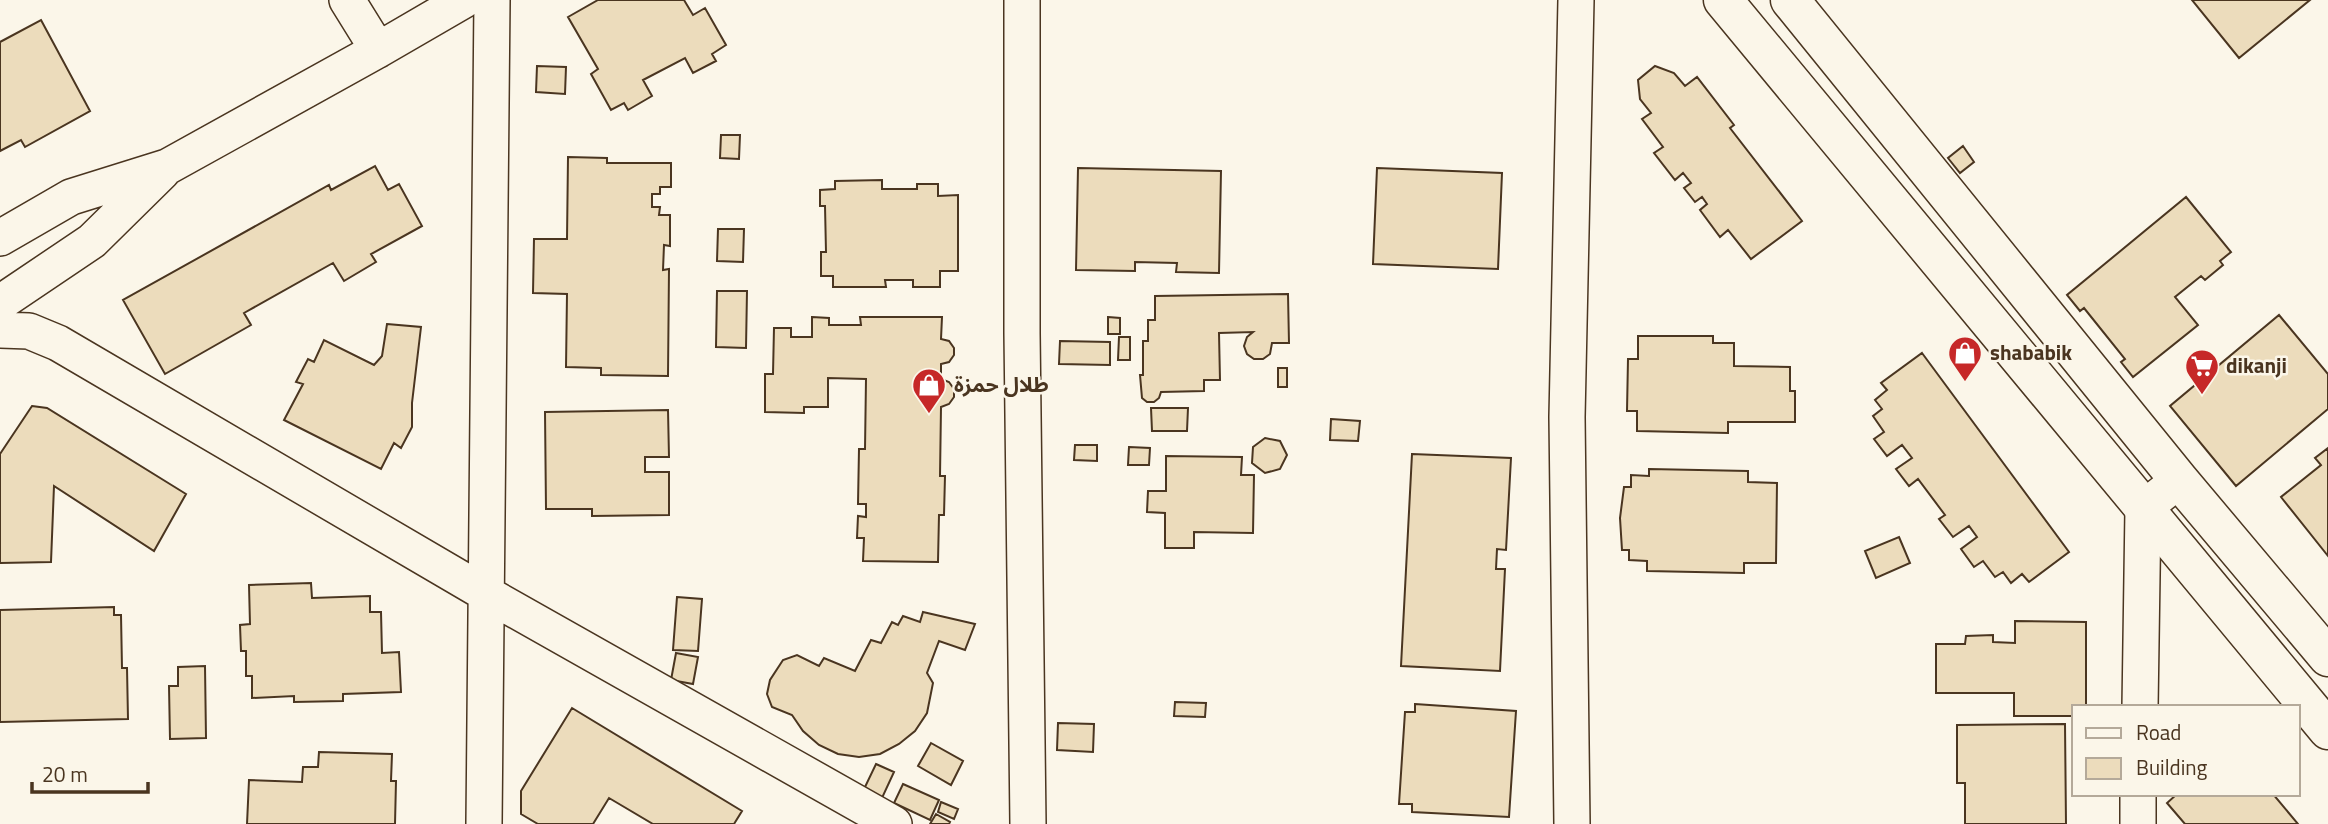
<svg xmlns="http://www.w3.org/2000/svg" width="2328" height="824" font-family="'Titillium Web','Noto Sans Arabic',sans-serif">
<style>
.building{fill:#ecdcbc;stroke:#4a3520;stroke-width:2}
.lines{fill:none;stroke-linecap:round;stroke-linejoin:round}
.minor-casing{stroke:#4a3520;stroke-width:38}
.tertiary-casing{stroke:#4a3520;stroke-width:41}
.minor{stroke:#fbf6e9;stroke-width:35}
.tertiary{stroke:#fbf6e9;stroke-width:38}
.labels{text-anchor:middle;stroke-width:5;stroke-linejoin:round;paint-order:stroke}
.poi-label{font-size:21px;font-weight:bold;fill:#4a3520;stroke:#fbf6e9;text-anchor:start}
</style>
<rect width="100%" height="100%" fill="#fbf6e9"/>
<path class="building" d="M598,0H684L693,15L705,8L726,45L712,54L716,61L693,73L685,58L643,80L652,96L628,110L624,103L611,110L591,74L598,69L568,17Z
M2192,0H2310L2239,58Z
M41,20L90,111L25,147L21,140L0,151V42Z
M537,66L566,67L565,94L536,92Z
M1655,66L1674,73L1685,86L1697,77L1734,125L1730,128L1802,221L1751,259L1728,230L1720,237L1700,210L1707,204L1702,197L1695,202L1684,188L1691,183L1683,173L1675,180L1654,153L1663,147L1642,119L1651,113L1640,99L1638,80Z
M721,135H740L739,159L720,158Z
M1963,146L1974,162L1960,173L1948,158Z
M568,157L607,158V163H671V187H660V194H652V207H660L659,215H670V246L664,245L663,270L669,269L668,376L601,375V368L566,367L567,294L533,293L534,239H567Z
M375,166L388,190L399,184L422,226L371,254L376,262L344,281L333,263L244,313L251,325L165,374L123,300L329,185L331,190Z
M1078,168L1221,171L1219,273L1176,272L1177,263L1135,262V271L1076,270Z
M1377,168L1502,173L1498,269L1373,264Z
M882,180V189H917V184H938V196L958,195V271H940V287H913V280H885L886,287H833V276H821V252H826L825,206H820V190L835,189V181Z
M2186,197L2231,252L2220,261L2223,265L2205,280L2201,276L2175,297L2198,325L2133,377L2121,362L2125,359L2084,308L2080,311L2067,295Z
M718,229H744L743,262L717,261Z
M717,291H747L746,348L716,347Z
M1288,294L1289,343H1272L1270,354L1263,359H1254L1247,354L1244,346L1247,337L1253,332L1219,333L1220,380H1204V391L1161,392L1159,398L1154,402H1147L1142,398L1140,375H1143V341H1148V320H1155V296Z
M2279,315L2328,374V409L2236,486L2170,406Z
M812,317L829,318V325H861L860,317H942L941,339L949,341L954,348V355L949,362L941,364V379L949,382L954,389V397L949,404L941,407L940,476H945L944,515H939L938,562L863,561L864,538H857L858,516L866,517V504H858L859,449H865L866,379L828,378V407H804V413L765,412V374H773L774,328H791V337H812Z
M1108,317L1120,318V334H1108Z
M387,324L421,327L412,403V427L401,448L394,443L381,469L284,420L303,384L296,382L308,359L314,362L324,340L374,365L382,356Z
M1638,336H1713V343H1734V366L1790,367V391H1795V422H1728V433L1637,431V411H1627L1628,359H1638Z
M1119,337H1130V360H1118Z
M1060,341L1110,342V365L1059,364Z
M1922,353L2069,552L2029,582L2022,574L2011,583L2003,572L1995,577L1983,561L1974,567L1961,549L1977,537L1969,526L1953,537L1939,519L1945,515L1918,479L1909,486L1896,469L1912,458L1902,445L1887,456L1874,439L1884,432L1873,416L1882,409L1875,400L1887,390L1881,383Z
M1278,368H1287V387H1278Z
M32,406L47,408L186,494L154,551L54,486L51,562L0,563V454Z
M1151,408H1188L1187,431H1152Z
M668,410L669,457H645V472H669V515L592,516V509H546L545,412Z
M1331,419L1360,421L1358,441L1330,440Z
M1265,438L1280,441L1287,455L1280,469L1265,473L1252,463L1253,447Z
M1075,445H1097V461L1074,460Z
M1129,447L1150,448L1149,465H1128Z
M2328,448V556L2281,497L2321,465L2315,458Z
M1412,454L1511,458L1506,550L1497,549L1496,569H1505L1500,671L1401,666Z
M1166,456L1242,457L1241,475H1254L1253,533L1194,532V548H1165V513L1147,512L1148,491H1166Z
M1649,469L1748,471V482L1777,483L1776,563H1744V573L1647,571V561L1629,560V550H1622L1620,518L1624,487H1631V475L1649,476Z
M1899,537L1910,563L1876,578L1865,551Z
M311,583L312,598L370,596V612H381L382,653L399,652L401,692L343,694V701L294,702V696L252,698V676H246V651H241L240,625L250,624L249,585Z
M677,597L702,599L698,651L673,650Z
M114,607V615H121L122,668H127L128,719L0,722V610Z
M923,612L975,624L965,650L939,641L927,673L933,683L927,713L915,731L899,744L880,754L859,757L838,754L819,745L803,731L792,715L772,707L767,694L770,680L783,660L797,655L819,666L824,658L855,671L871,640L881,643L892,622L898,625L903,616L920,622Z
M2015,621L2086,622V707H2074V716H2014V693H1936V644H1965L1966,636L1993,635V642L2015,643Z
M676,653L698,657L693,684L671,680Z
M205,666L206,738L170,739L169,686H178V667Z
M1175,702L1206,703L1205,717L1174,716Z
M1415,704L1516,711L1509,817L1412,812V804H1399L1405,712H1415Z
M572,708L742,811L734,824H653L609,798L593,824H538L521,814V791Z
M1058,723L1094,724L1093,752L1057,750Z
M2065,724L2066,824H1965V783H1957V725Z
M931,743L963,761L951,785L918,766Z
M319,752L392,754L391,781H396L395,824H247L249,780L302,782L303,767H318Z
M876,764L894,772L882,798L864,789Z
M903,784L939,800L930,820L894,803Z
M2177,794H2273L2298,824H2185L2167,803Z
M941,802L958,809L954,819L938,812Z
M936,814L950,822L949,824H930Z"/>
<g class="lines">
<g class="minor-casing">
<path id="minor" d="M347,0L378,50
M1022,0V333L1028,824
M0,238L71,197L167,167L378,50L464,0
M0,303L92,241L162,172
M0,330L29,331L58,343L485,593L894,824
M2140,707L2143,509L2179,480
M484,824L492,0
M1572,824L1567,417L1576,0
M2138,824V794"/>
</g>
<g class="tertiary-casing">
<path id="tertiary" d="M1723,0L2328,730
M1790,0L2179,480L2328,657"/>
</g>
<use href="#minor" class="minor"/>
<use href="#tertiary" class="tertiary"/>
</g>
<defs>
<g id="shop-pin" transform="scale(1.75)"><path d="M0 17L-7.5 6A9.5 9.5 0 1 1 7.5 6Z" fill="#c62828" stroke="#fbf6e9"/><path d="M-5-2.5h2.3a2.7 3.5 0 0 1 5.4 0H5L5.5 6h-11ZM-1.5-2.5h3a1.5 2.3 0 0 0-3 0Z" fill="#fff"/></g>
<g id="supermarket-pin" transform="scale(1.75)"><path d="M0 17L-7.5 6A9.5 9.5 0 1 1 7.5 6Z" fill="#c62828" stroke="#fbf6e9"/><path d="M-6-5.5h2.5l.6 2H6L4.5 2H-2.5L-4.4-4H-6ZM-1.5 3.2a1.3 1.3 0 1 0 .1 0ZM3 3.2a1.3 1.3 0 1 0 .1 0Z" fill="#fff"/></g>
</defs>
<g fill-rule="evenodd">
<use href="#shop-pin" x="1965" y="353"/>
<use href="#supermarket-pin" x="2202" y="366"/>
<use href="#shop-pin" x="929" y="385"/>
</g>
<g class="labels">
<g class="poi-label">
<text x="1990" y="360">shababik</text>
<text x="2226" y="373">dikanji</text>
<text x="954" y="392">طلال حمزة</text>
</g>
</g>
<rect x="2072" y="705" width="228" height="91" fill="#fbf6e9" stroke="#b4a999" stroke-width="2"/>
<rect x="2086" y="728" width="35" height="10" fill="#fbf6e9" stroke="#b4a999" stroke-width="2"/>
<text x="2136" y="740" font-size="21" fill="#4a3520">Road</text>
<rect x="2086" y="758" width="35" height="21" fill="#ecdcbc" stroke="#b4a999" stroke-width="2"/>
<text x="2136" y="775" font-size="21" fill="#4a3520">Building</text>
<path d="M32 782v10h116v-10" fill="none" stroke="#4a3520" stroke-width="3.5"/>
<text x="42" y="782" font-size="21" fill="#4a3520" stroke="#fbf6e9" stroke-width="5" paint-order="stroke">20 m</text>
</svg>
